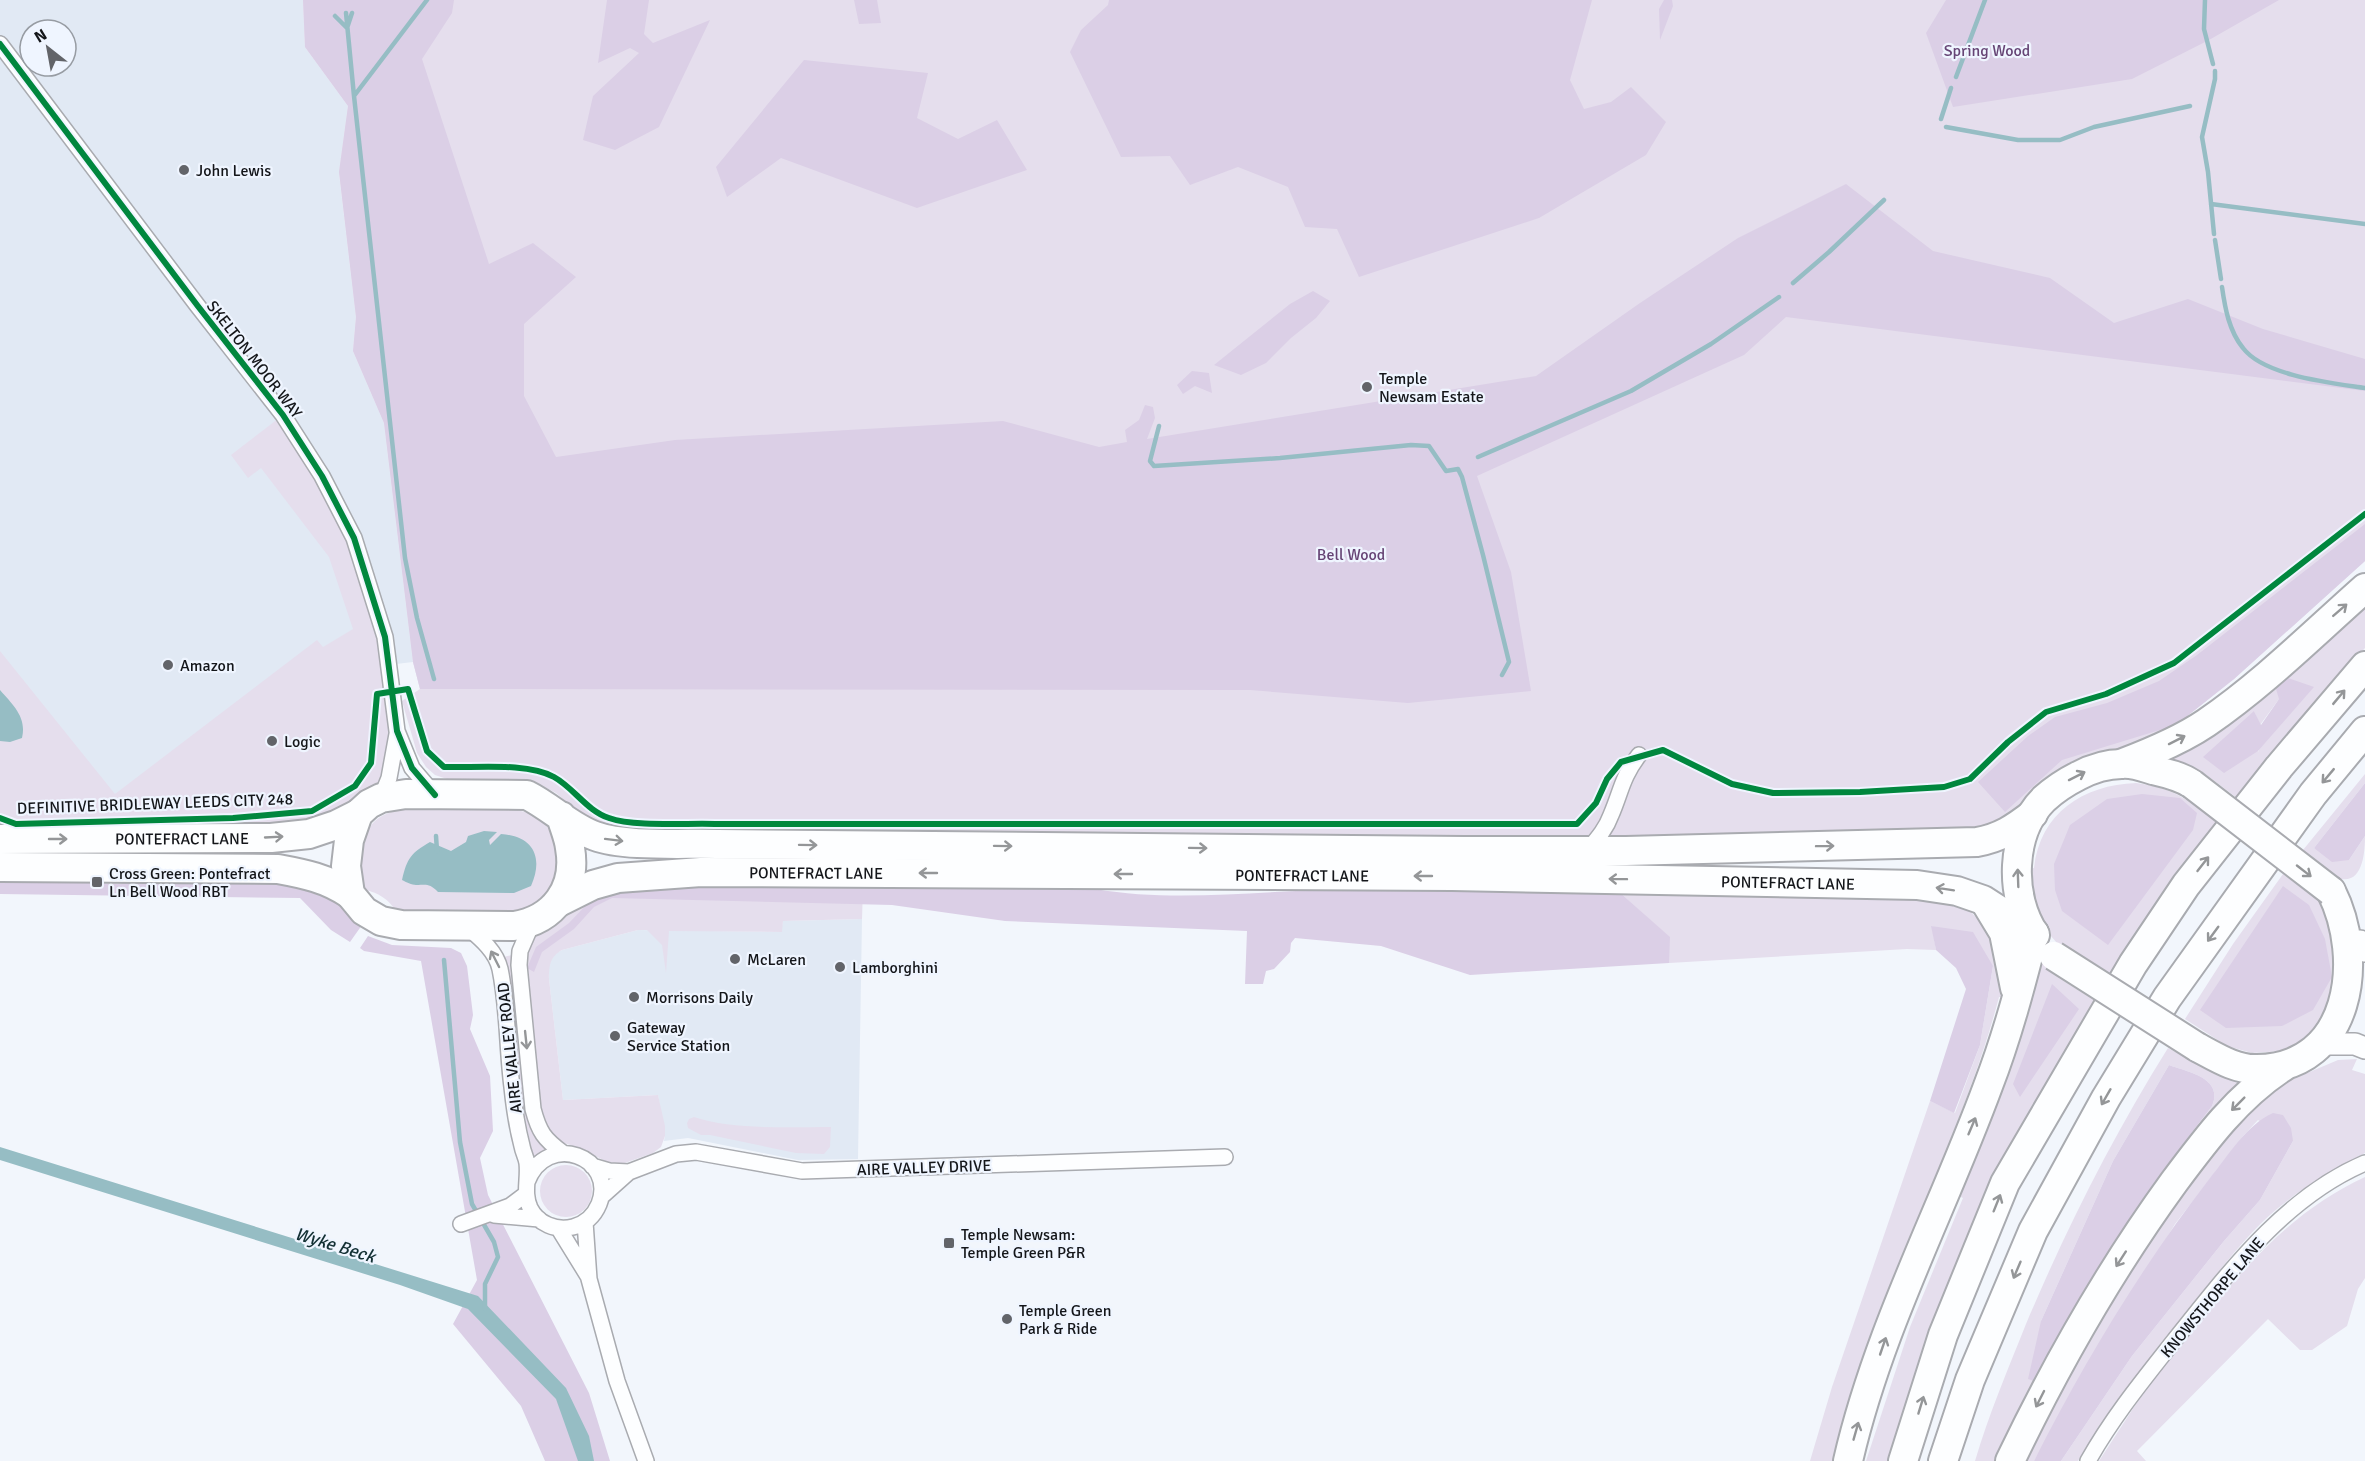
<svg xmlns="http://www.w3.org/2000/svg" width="2365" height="1461" font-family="Signika,sans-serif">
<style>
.built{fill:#e1e9f4;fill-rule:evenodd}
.green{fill:#e5deed;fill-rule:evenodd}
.forest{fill:#dbcfe6}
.water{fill:#96bdc4}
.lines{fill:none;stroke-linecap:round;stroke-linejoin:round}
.stream{stroke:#96bdc4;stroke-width:4.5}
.street-casing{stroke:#a9abb0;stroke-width:18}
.secondary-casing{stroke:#a9abb0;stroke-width:24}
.highway-casing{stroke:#a9abb0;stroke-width:32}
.street{stroke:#fdfeff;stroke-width:15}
.secondary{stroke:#fdfeff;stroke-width:21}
.highway{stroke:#fdfeff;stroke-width:28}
.highway-bridge-casing{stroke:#a9abb0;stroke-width:32;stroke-linecap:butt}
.highway-bridge{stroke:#fdfeff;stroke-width:28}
.cycleway-casing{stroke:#eff5ff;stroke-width:10}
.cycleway{stroke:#00873e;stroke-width:6}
.oneway{stroke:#949698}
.poi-dot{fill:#626469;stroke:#eff5ff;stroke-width:2}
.labels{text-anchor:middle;stroke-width:4.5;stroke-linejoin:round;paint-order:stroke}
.park-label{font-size:16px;fill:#664475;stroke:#eff5ff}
.poi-label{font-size:16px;fill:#14161a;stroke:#eff5ff;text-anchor:start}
.street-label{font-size:16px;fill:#14161a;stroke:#eff5ff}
.water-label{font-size:18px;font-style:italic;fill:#133034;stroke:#eff5ff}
</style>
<rect width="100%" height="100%" fill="#f2f6fc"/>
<path class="built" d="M0,0H303L305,47L348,106L339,173L356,317L353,351L384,423L413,662L345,670L319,789L0,802ZM30,30H66V66H30Z
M862,919L858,1159L798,1160L688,1138L664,1141L665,1136L658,1095L563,1100L549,979V966L553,955L562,950L638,930L781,932L783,921Z"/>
<path class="green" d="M303,0H2365V561L2234,679L2177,724L1995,829L1580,842L630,832L586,819L556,793L535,782L513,779H447L435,775L426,767L417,753L402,701L420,689L413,662L384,423L353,351L356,317L339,172L348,106L305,47Z
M283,415L354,538L392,695L389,778L336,825L0,839V651L115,794L317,640L323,647L353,629L329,557L261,468L248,478L231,455Z
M2365,605V648L2326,690L2237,798L2201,771L2197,775L2165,759ZM2279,699L2258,752L2254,711L2260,725Z
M2365,774V783L2314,848L2349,860L2365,836C2365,852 2363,883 2341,879L2303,850Z
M2136,783C2174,788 2187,799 2216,822L2112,974L2075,952L2072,956C2039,931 2034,907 2029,869L2034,868C2040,813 2083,785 2136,783Z
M405,809L517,810C557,818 554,839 560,874L542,901L522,910L396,911C388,899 379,893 365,890C355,875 356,867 361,850C368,823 376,814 405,809Z
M2283,874L2319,901L2336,928L2333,1012L2304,1040L2280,1051L2268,1052L2252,1053L2227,1046L2185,1019L2233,944Z
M863,888L862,919L783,921L782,932L669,931L666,973L662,945L647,930H638L562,950C550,957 549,965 549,979L563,1100L658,1095L665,1126V1136L661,1147L653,1153L622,1164L607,1162L582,1149L558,1141L552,1136L541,1115L526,967L527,957L531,946L526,944L530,937L590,895Z
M1617,890L1927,897C1938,899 1949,901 1959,905C1996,923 1998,962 2006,997H1999C1967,1119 1907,1232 1868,1351C1855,1388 1843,1423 1837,1461H1810L1832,1387L1930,1101L1955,1113L1980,1045L1993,966L1932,926L1936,950L1907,949L1669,963V937Z
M512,955L547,1148L533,1157L523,1107L514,1025L503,957Z
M2037,958L2061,975L2059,978L2097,1002L1893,1448L1889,1461H1866L1910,1327L1963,1198L1959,1196Z
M2168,1048L2211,1071L2212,1068L2248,1080L2001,1461H1975C1989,1414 2008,1369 2026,1324C2066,1229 2113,1136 2168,1048ZM2169,1065C2188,1072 2224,1078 2212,1106L2162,1172L2084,1294L2041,1321L2113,1161Z
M2357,1059L2352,1070L2365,1074V1153C2338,1167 2311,1182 2287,1201C2252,1227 2224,1265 2197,1299C2155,1351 2113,1403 2078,1461H2061L2132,1356L2224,1241L2260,1200L2293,1141L2258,1120L2244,1135L2175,1224L2034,1461H2023L2110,1303L2165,1219L2219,1145L2255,1102L2286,1082L2338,1060Z
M694,1117C732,1130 791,1127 831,1127L830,1147L824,1154L796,1153L710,1135H701L688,1128L687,1123L689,1119Z
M540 1191a26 26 0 1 1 52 0a26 26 0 1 1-52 0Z
M2365,1177V1278L2358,1289L2347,1326L2312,1350H2300L2268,1319L2137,1451L2146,1461H2099L2136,1404L2213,1300L2216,1303C2258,1251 2304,1205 2365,1177Z"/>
<path class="forest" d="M303,0H454L452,13L422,59L489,264L533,243L576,277L524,324V396L556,457L675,440L1003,421L1099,447L1127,442L1125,430L1139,420L1145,405L1153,407L1155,418L1147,439L1536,376L1640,303L1738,238L1846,184L1933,251L2050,278L2114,323L2188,299L2263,329L2365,359V391L1786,317L1744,355L1477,476L1511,572L1531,691L1408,703L1250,690L420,689L413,662L384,423L353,351L356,317L339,172L348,106L305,47Z
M607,0H649L644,34L653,43L710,20L659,127L615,150L583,140L593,96L639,53L630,48L598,63Z
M854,0H877L881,23L859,24Z
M1109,0H1592L1570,80L1584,109L1611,102L1631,87L1666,122L1646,155L1539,218L1359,277L1337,229L1305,227L1288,187L1238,167L1190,185L1170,156L1121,157L1070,52L1081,30L1108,5Z
M1664,0H1672L1673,6L1660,40L1659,9Z
M1946,0H2279L2209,40L2132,79L1953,107L1926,33Z
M804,60L928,73L917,118L958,139L997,120L1027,170L917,208L781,158L727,197L716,167Z
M1313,291L1330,301L1316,318L1291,338L1266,363L1241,375L1214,365L1290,304Z
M1192,371L1209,373L1212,393L1195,386L1183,394L1177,385Z
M2365,524V561L2234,679L2176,725L2062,760L2005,812L1978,782L2028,736L2055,717L2107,703L2159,681L2197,655Z
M2288,678L2314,687L2258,751L2224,773L2203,757L2254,711L2261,725L2279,699L2276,689Z
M2365,783V836L2349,860L2332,862L2314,848Z
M2142,794L2180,798L2197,813L2193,830L2108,945L2062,911L2055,890L2054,864L2070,825L2107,799Z
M0,875L50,876L89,883L118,884L151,877L288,879L329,893L362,925L350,942L331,930L300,898L0,894Z
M2283,886L2309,905L2325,939L2332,977L2313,1010L2282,1026L2226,1028L2200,1010Z
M693,887L1095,889C1171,902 1246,892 1322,890C1420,886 1519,890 1617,890L1670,937L1669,963L1470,975L1381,946L1295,938L1291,943L1290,952L1274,969L1266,971L1263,984H1245L1247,931L1005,921L892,905L612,898L594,907L574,929L542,952L534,972L527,968L536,947L569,923L590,901L610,892Z
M1931,926L1973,932L1993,966L1980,1045L1954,1113L1930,1101L1966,989L1956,968L1936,950Z
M368,936L392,945L451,948L461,953L467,966L473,1015L470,1029L490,1076L493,1131L480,1158L488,1195L589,1393L610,1461H545L521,1406L453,1324L477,1280L421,961L364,951L360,948Z
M2052,984L2079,1009L2020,1097L2013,1084Z
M2169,1065C2188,1072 2224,1078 2212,1106L2162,1172L2084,1294L2037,1382L2028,1379L2041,1321L2113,1161Z
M2273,1113L2283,1115L2291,1128L2293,1141L2260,1200L2224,1241L2132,1356L2061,1461H2034C2084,1362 2142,1266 2210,1178C2229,1155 2245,1126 2273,1113Z"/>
<path class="water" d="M0,690C13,705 27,717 22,738L10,742L0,741Z
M484,831L497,832L489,840L490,845L501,834C533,836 544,857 531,886L514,893L438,892C429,883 427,885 416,885C412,885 406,882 402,880C407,858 411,853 430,842L451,851L466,842L468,836Z
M0,1147L478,1296L566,1388L589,1436L594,1461H578L556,1399L468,1309L400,1285L0,1160Z"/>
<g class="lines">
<path class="stream" d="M427,0L354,96L405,558L417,618L434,679
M2205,0L2204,29L2213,64
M346,13L354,96
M335,16L347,28L352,13
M1956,77L1985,0
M1941,119L1951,88
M1946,127L2018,140H2060L2094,127L2190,106
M2211,204L2365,224
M2214,234L2208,172L2202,137L2215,79V71
M2215,240L2221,279
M1793,283L1829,252L1884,200
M2222,287C2225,308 2229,331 2243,348C2264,376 2332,383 2365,388
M1159,426L1150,461L1154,466L1280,458L1411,445L1429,446L1446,471L1458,469L1462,477L1483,555L1509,662L1502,675
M1478,457L1631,391L1711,344L1779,297
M436,836L437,851
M444,960L460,1142L472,1204L494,1242L498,1257L485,1284V1309"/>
<g class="street-casing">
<path id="street" d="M0,44L197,305L283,415L322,476L354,538L385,637L397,731L412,768L435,795
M381,798L389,778L397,734
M1587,851C1597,839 1606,829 1611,815C1621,792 1622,777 1639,755
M533,921L520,951L519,965L533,1109C539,1132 544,1139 563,1153
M467,927C480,938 496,951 500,969C508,1007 507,1049 512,1087C514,1107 517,1127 522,1146C523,1152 526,1157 527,1163C529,1179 523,1193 530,1208C538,1224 556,1231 573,1227C585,1224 594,1216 599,1204C617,1157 547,1130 527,1182
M592,1166L609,1171L629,1172L676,1154L696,1152L802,1171L1225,1157
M601,1197L629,1172
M494,1215L539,1219
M585,1222L589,1279L617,1381L646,1461
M461,1224L510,1206L526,1194
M559,1229L588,1276
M2088,1461C2112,1418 2143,1380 2173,1342C2227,1275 2283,1198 2365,1163"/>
</g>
<g class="secondary-casing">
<path id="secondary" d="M2360,941L2365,951
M2325,1044H2355L2365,1048"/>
</g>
<g class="highway-casing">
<g id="highway">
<path d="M2123,763C2152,752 2181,740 2206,723C2263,684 2313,634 2365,588"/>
<path d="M561,816C564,827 569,838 570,848C577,888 554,920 514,926L401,925L381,921L364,911L350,894L346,866L349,840L358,814L369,804L381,798L406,794L527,795C551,807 570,827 595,836C624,847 684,843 717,844L1464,851H1626L1977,842C2000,838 2015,828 2033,814"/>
<path id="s1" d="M0,839L271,838L309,834L336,825L358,814"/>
<path d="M0,867L278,869C305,874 326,878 350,894"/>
<path id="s2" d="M561,901L593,885L618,878L701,872L1452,876L1917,885L1957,891L1983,900L2034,933"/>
<path d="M1987,905L2004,933L2015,988"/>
<path d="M2035,935C2009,897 2010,833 2044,799C2054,790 2066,782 2078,776C2091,769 2107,764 2122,764C2132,763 2143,767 2153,770C2166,773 2180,776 2192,784"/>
<path d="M2197,1047C2216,1057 2236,1070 2257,1069C2352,1068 2365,958 2331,891"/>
<path d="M1848,1461C1878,1330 1942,1211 1988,1086C2007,1037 2021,984 2034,933"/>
<path d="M1903,1461L1943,1335L2005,1183L2133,964L2186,885L2279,767L2365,666"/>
<path d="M1943,1461L1970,1380L2033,1231L2106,1098L2167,998L2313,794L2365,731"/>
<path d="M2010,1461C2057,1363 2110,1270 2174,1182C2206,1139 2238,1096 2283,1067"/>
</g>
</g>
<use href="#street" class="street"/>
<use href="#secondary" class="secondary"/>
<use href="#highway" class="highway"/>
<g class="highway-bridge-casing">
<path id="highway-bridge" d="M2192,784L2331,891
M2054,956L2197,1047"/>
</g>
<use href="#highway-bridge" class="highway-bridge"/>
<g class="cycleway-casing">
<path id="cycleway" d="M0,44L197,305L283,415L322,476L354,538L385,637L397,731L412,768L435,795
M0,818L16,824L233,818L312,811L355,786L371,763L377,694L408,689L427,751L444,767C475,768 527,762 554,777C574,788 587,811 609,818C634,827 686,823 715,824H1577L1596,803L1607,779L1621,762L1663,750L1732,784L1773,793L1860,792L1944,787L1970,779L2008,742L2046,712L2106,694L2174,663L2365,514"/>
</g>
<use href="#cycleway" class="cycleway"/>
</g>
<defs><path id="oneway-shaft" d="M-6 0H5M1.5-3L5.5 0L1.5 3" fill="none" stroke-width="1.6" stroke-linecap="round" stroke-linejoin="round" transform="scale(1.5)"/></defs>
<g class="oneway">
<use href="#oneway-shaft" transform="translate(2340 610) rotate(-41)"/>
<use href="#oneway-shaft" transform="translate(2339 697) rotate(-50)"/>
<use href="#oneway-shaft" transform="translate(2177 740) rotate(-27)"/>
<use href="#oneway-shaft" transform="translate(2077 776) rotate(-27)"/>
<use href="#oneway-shaft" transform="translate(2328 776) rotate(130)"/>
<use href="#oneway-shaft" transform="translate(274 837) rotate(-3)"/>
<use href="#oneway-shaft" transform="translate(58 839)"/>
<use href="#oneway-shaft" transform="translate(614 840) rotate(7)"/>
<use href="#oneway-shaft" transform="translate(808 845) rotate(1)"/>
<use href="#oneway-shaft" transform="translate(1003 846) rotate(1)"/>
<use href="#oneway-shaft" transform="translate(1825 846) rotate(-1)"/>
<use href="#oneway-shaft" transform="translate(1198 848) rotate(1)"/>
<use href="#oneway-shaft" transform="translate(2203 864) rotate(-52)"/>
<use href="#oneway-shaft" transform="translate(2304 871) rotate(38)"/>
<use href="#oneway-shaft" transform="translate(928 873) rotate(-180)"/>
<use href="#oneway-shaft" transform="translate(1123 874) rotate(-180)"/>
<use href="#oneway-shaft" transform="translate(1423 876) rotate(-180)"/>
<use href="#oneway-shaft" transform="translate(2018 878) rotate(-92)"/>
<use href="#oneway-shaft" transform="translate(1618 879) rotate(-179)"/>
<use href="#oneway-shaft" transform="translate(1945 889) rotate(-171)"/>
<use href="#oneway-shaft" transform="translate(2213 934) rotate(126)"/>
<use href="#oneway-shaft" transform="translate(495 959) rotate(-117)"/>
<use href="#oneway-shaft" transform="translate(526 1040) rotate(84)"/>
<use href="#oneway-shaft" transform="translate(2106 1097) rotate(120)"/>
<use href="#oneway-shaft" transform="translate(2238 1104) rotate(135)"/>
<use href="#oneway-shaft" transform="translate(1972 1126) rotate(-67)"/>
<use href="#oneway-shaft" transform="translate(1997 1203) rotate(-68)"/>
<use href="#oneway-shaft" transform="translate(2121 1259) rotate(123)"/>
<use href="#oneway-shaft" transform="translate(2017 1270) rotate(113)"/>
<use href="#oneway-shaft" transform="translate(1883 1346) rotate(-71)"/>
<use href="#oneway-shaft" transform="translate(2040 1399) rotate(117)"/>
<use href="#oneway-shaft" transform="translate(1921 1405) rotate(-73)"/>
<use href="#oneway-shaft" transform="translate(1856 1431) rotate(-74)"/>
</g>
<g class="poi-dot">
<circle cx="184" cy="170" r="6"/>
<circle cx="1367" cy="387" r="6"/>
<circle cx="168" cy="665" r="6"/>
<circle cx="272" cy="741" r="6"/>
<rect x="91" y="876" width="12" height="12" rx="3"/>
<circle cx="735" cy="959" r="6"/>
<circle cx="840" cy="967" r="6"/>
<circle cx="634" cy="997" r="6"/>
<circle cx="615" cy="1036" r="6"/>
<rect x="943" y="1237" width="12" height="12" rx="3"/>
<circle cx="1007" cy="1319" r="6"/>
</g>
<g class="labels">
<g class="park-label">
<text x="1987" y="56">Spring Wood</text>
<text x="1351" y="560">Bell Wood</text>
</g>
<g class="poi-label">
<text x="196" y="176">John Lewis</text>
<text x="1379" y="384">Temple<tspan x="1379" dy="18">Newsam Estate</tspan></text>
<text x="180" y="671">Amazon</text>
<text x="284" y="747">Logic</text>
<text x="109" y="879">Cross Green: Pontefract<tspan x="109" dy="18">Ln Bell Wood RBT</tspan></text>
<text x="747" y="965">McLaren</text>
<text x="852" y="973">Lamborghini</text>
<text x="646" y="1003">Morrisons Daily</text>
<text x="627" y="1033">Gateway<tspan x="627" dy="18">Service Station</tspan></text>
<text x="961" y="1240">Temple Newsam:<tspan x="961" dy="18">Temple Green P&amp;R</tspan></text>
<text x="1019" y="1316">Temple Green<tspan x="1019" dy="18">Park &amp; Ride</tspan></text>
</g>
<g class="street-label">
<text transform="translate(255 359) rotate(52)" y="6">SKELTON MOOR WAY</text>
<text transform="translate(155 803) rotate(-2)" y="6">DEFINITIVE BRIDLEWAY LEEDS CITY 248</text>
<text dy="6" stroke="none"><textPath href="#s1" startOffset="182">PONTEFRACT LANE</textPath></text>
<text dy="6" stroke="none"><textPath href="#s2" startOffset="260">PONTEFRACT LANE</textPath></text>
<text dy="6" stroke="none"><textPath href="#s2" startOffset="746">PONTEFRACT LANE</textPath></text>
<text dy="6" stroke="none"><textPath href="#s2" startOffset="1232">PONTEFRACT LANE</textPath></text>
<text transform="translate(509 1048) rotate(-96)" y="6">AIRE VALLEY ROAD</text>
<text transform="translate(924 1167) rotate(-2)" y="6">AIRE VALLEY DRIVE</text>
<text transform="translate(2212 1297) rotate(-50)" y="6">KNOWSTHORPE LANE</text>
</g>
<g class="water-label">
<text transform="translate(335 1245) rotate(17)" y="6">Wyke Beck</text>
</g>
</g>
<g transform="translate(48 48) rotate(329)"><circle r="28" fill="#eff5ff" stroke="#979ca3" stroke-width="1.5"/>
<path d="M0-4.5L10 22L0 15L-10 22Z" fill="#626469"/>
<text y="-9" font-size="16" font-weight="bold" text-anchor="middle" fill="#14161a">N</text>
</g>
</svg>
